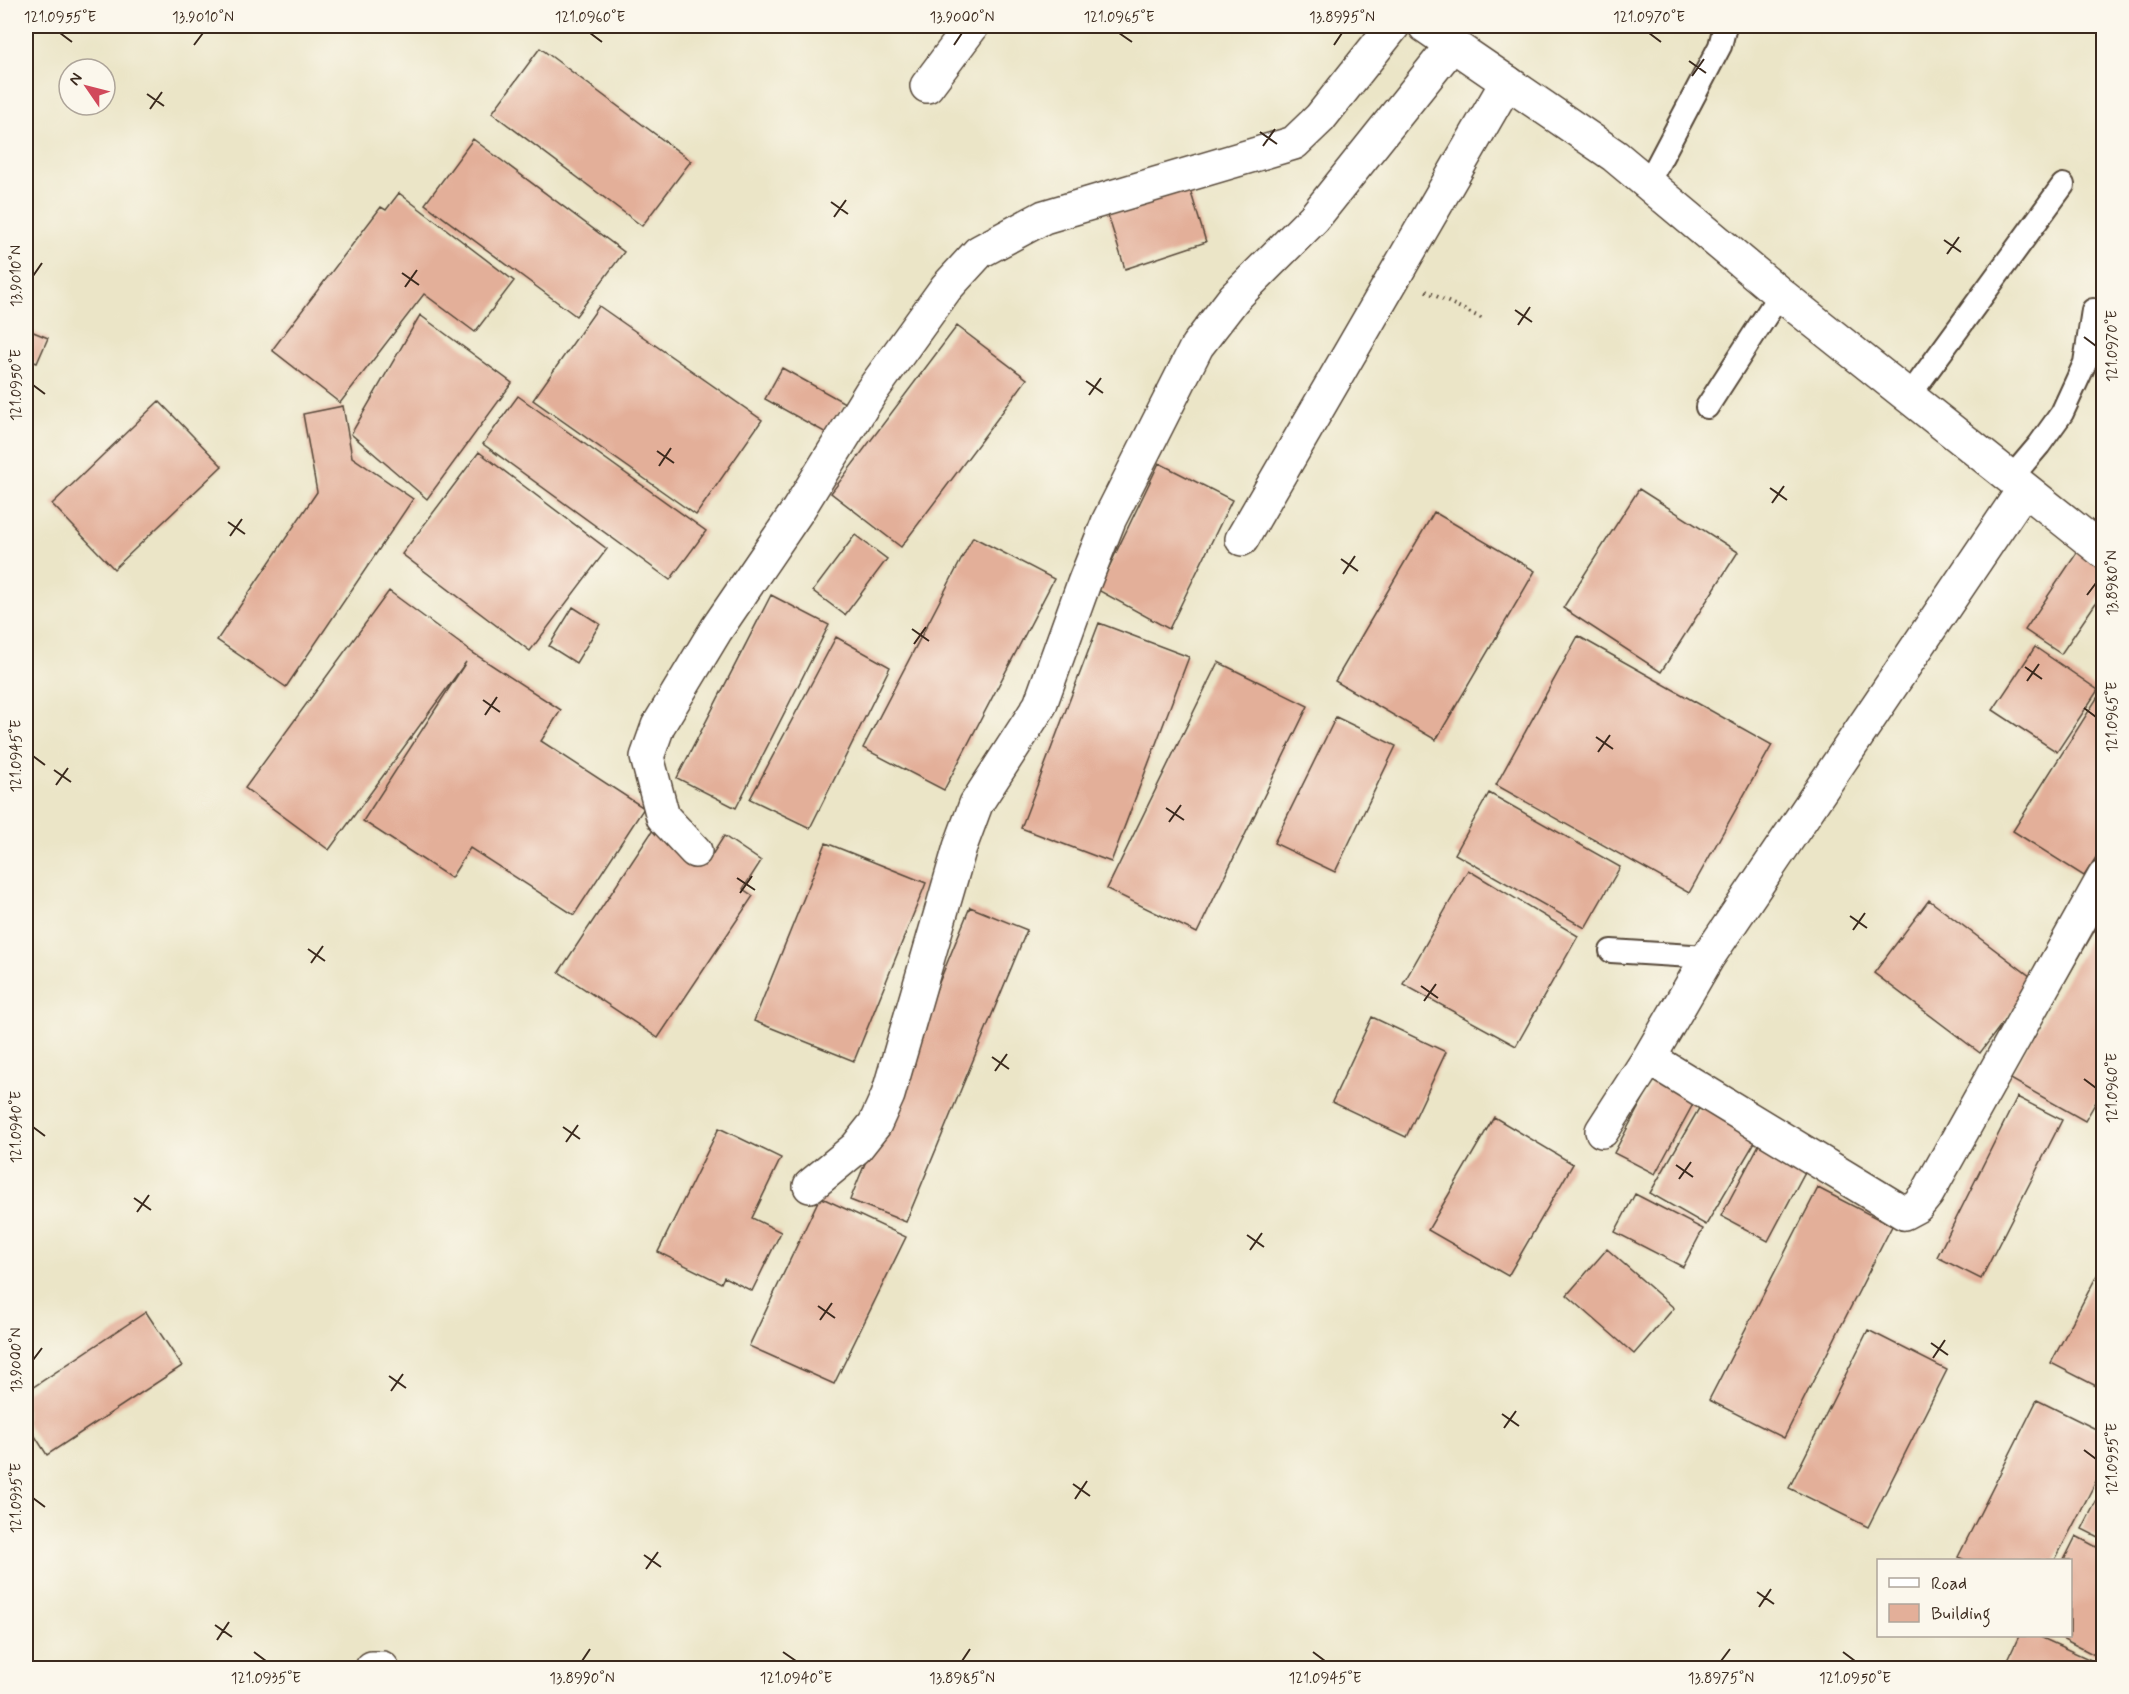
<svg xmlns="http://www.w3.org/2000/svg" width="2129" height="1694" font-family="Mynerve,sans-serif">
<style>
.building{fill:#e3af99}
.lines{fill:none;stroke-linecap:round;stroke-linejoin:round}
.service-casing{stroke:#554637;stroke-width:26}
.minor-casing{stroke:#554637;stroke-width:36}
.tertiary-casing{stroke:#554637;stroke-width:36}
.path{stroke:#554637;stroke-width:4;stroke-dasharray:1.5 4.5;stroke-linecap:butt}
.service{stroke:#fff;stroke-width:22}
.minor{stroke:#fff;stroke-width:33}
.tertiary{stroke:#fff;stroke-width:33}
.ticks{fill:none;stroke:#3b2a1e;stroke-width:2}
.neatline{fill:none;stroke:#3b2a1e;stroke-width:2}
.ticks-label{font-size:15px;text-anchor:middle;fill:#3b2a1e}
</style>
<rect width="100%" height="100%" fill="#fbf7ec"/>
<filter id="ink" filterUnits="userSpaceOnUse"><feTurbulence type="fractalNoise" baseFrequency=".0167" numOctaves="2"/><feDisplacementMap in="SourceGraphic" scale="12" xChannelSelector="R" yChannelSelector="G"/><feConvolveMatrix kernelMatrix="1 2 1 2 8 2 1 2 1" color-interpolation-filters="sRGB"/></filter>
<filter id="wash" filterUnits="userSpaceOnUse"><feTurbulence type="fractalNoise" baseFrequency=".008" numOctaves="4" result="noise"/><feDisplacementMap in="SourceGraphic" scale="24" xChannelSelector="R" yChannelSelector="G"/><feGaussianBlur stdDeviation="1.35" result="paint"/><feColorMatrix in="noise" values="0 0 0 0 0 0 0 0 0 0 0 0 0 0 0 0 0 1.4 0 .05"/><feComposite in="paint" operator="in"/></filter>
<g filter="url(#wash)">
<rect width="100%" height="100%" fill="#ebe5c7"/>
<g id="blocks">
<path class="building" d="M540,48L691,161L642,226L492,113Z
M473,139L624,252L576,316L425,204Z
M1189,186L1206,242L1125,269L1107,212Z
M399,193L514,281L475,332L424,294L340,403L272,350L381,207L386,210Z
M599,306L762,420L696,515L533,400Z
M420,315L512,383L427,499L351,434Z
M957,326L1027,379L901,547L831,493Z
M26,329L48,338L37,363L26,359Z
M782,368L845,403L828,434L765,399Z
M518,396L706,531L670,580L483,444Z
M159,401L222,466L114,569L52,504Z
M343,406L352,457L413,499L286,687L217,640L317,492L303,414Z
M479,452L607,549L530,651L402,554Z
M1159,463L1232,500L1169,629L1098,590Z
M1639,489L1738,552L1661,672L1563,608Z
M1434,512L1535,571L1436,740L1335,681Z
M855,535L887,559L845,615L813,591Z
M973,537L1054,579L944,790L863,748Z
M2080,548L2104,564V591L2061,654L2025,630Z
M389,591L473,653L561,710L541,741L644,808L574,915L470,848L451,878L363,821L466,662L329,850L245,788Z
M771,595L829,625L736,808L677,778Z
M573,607L600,624L576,663L549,646Z
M1099,623L1189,657L1111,862L1021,828Z
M1578,636L1772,745L1689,893L1496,785Z
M836,637L890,667L810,828L750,799Z
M2035,647L2098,690L2057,752L1993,710Z
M1218,662L1308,706L1197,933L1107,889Z
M2104,687V845L2084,876L2013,831Z
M1336,717L1396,746L1335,872L1274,843Z
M1489,793L1620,867L1585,928L1455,854Z
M653,830L705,866L724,836L761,861L743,889L753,896L658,1038L559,972Z
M826,843L926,883L854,1061L754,1021Z
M1468,870L1578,936L1516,1046L1403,984Z
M1929,900L2035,980L1980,1053L1874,973Z
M970,907L1027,930L906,1222L850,1200Z
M2104,914V1088L2085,1121L2009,1078Z
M1372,1017L1446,1052L1406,1137L1332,1102Z
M1657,1073L1698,1095L1655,1174L1614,1153Z
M2017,1097L2062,1120L1981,1279L1937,1257Z
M1705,1098L1762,1130L1706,1225L1650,1193Z
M1494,1117L1573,1164L1508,1276L1428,1230Z
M719,1128L781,1158L752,1218L781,1232L752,1291L724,1277L721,1283L658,1252Z
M1761,1141L1808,1166L1768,1241L1721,1216Z
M1818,1188L1892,1226L1784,1438L1709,1400Z
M1635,1194L1703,1229L1683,1267L1615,1232Z
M820,1197L906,1237L834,1384L749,1346Z
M1607,1249L1674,1308L1634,1354L1567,1295Z
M2104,1262V1390L2051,1363Z
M146,1312L182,1366L47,1455L26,1422V1392Z
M1868,1330L1947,1370L1868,1527L1789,1488Z
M2037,1400L2104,1433V1466L2055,1560H1965L1958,1557Z
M2104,1486V1540L2082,1529Z
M2076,1536L2104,1551V1660L2058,1636H2070V1560H2064Z
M2019,1636H2038L2104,1666V1668H2004Z"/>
</g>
</g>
<g filter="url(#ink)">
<use href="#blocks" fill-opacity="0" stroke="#554637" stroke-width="1.5"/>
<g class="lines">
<g class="service-casing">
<path id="service" d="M1648,183L1720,46L1725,26
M1909,396L2063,185
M1707,407L1780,294
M2011,478L2039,445L2062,413L2085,363L2093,310
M1611,951L1708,957"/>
</g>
<g class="minor-casing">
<path id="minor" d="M927,86L972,26
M1242,539L1507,82
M695,851L663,817L647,757L658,726L716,630L798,510L871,392L946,288L979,252L1044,217L1294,143L1320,118L1393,26
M1649,1058L1904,1213L1917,1206L1927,1194L2104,877
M1602,1131L1649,1058L1708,957L2024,489
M810,1186L856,1148L875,1124L888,1095L960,847L976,804L1040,705L1084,583L1109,520L1197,346L1234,298L1314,218L1453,44
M372,1668H382"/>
</g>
<g class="tertiary-casing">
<path id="tertiary" d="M1425,26L1615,156L1780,294L2104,552"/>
</g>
<path class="path" d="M1426,291L1485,320"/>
<use href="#service" class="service"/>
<use href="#minor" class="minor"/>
<use href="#tertiary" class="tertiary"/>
</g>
</g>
<path class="ticks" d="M60,33L72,42M590,33L602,42M1119,33L1132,42M1649,33L1661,42M194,45L203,33M954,45L962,33M1334,45L1342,33M1689,61L1706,73M1692,76L1704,59M147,94L164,106M150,109L162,92M1260,132L1277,144M1263,146L1275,129M831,202L848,214M834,217L846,200M1944,240L1961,252M1947,254L1959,237M402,273L419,285M33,276L42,263M405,287L417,270M1515,310L1532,322M1518,325L1530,307M2084,337L2096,346M1086,381L1103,393M33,385L45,394M1089,395L1101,378M657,451L674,463M659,466L671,448M1770,488L1787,500M1772,503L1784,486M228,522L245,534M230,536L242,519M1341,559L1358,571M1343,574L1355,556M2087,595L2096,583M912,629L929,641M914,644L926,627M2025,667L2042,679M2027,681L2039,664M483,700L500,712M2084,708L2096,717M485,715L497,697M1596,737L1613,749M1598,752L1610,735M33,756L45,765M54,770L71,782M56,785L68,768M1166,808L1184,820M1169,822L1181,805M737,878L755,890M740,893L752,876M1850,916L1867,928M1853,930L1865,913M308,949L325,961M311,963L323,946M1421,986L1438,998M1424,1001L1436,984M992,1057L1009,1069M995,1071L1007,1054M2084,1079L2096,1088M33,1127L45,1136M563,1127L580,1139M566,1142L578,1125M1676,1165L1693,1177M1679,1179L1691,1162M134,1198L151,1210M137,1212L149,1195M1247,1235L1264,1247M1250,1250L1262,1233M818,1306L835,1318M820,1320L832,1303M1931,1343L1948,1355M1933,1358L1945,1340M33,1360L42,1348M389,1376L406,1388M391,1391L403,1374M1502,1414L1519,1426M1504,1428L1516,1411M2084,1450L2096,1459M1073,1484L1090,1496M33,1498L45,1507M1075,1499L1087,1481M644,1555L661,1567M646,1569L658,1552M1757,1592L1774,1604M1759,1607L1771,1589M215,1625L232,1637M217,1640L229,1622M254,1652L266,1661M783,1652L796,1661M1313,1652L1325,1661M1843,1652L1855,1661M582,1661L590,1649M962,1661L970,1649M1721,1661L1730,1649"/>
<rect width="2129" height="1694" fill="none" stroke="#fbf7ec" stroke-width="66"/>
<rect x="1877" y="1559" width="195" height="78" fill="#fbf7ec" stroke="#aea59a" stroke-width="1.5"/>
<rect x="1889" y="1578" width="30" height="9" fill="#ffffff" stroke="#aea59a" stroke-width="1.5"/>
<text x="1931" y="1589" font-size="18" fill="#3b2a1e">Road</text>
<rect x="1889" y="1604" width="30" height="18" fill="#e3af99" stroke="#aea59a" stroke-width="1.5"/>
<text x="1931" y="1619" font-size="18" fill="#3b2a1e">Building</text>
<g transform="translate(87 87) rotate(305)"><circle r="28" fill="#fbf7ec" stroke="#aea59a" stroke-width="1.5"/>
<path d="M0-4.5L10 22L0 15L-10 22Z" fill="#d1495b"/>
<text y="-9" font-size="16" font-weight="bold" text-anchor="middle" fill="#3b2a1e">N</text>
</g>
<rect x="33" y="33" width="2063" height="1628" class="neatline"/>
<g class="ticks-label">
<text x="60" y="22">121.0955°E</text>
<text x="203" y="22">13.9010°N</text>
<text x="590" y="22">121.0960°E</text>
<text x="962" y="22">13.9000°N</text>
<text x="1119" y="22">121.0965°E</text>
<text x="1342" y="22">13.8995°N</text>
<text x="1649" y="22">121.0970°E</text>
<text transform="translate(16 276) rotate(-90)" y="5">13.9010°N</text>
<text transform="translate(2112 346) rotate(-90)" y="5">121.0970°E</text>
<text transform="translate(16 385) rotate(-90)" y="5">121.0950°E</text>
<text transform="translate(2112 583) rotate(-90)" y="5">13.8980°N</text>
<text transform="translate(2112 717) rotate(-90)" y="5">121.0965°E</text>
<text transform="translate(16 756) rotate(-90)" y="5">121.0945°E</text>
<text transform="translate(2112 1088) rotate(-90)" y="5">121.0960°E</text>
<text transform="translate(16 1127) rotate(-90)" y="5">121.0940°E</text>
<text transform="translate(16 1360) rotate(-90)" y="5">13.9000°N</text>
<text transform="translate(2112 1459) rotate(-90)" y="5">121.0955°E</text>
<text transform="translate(16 1498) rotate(-90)" y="5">121.0935°E</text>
<text x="266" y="1683">121.0935°E</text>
<text x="582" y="1683">13.8990°N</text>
<text x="796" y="1683">121.0940°E</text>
<text x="962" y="1683">13.8985°N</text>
<text x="1325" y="1683">121.0945°E</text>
<text x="1721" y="1683">13.8975°N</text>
<text x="1855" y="1683">121.0950°E</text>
</g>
</svg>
